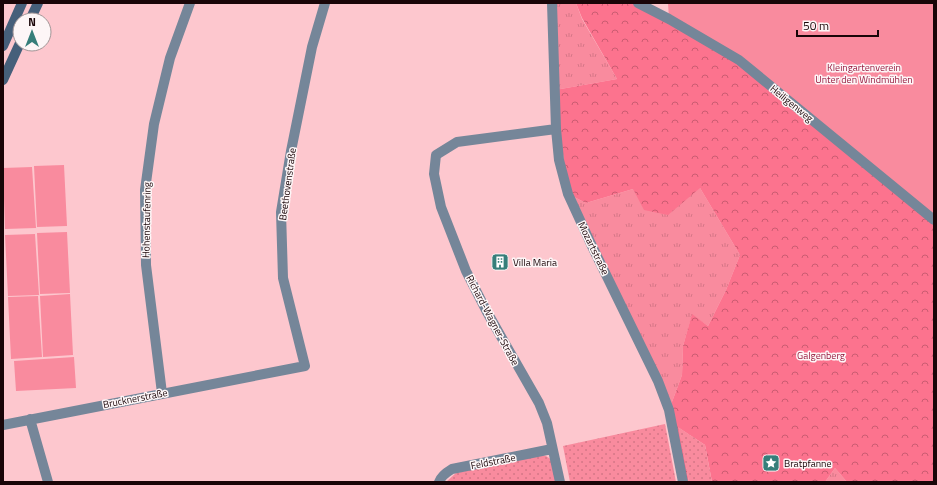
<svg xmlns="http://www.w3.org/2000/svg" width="937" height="485" font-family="'Titillium Web',sans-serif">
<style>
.grass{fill:url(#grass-tufts)}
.forest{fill:url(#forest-crowns)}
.park{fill:url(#park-dots)}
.garden{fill:#f98b9e}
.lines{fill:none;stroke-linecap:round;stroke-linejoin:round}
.minor{stroke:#758699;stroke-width:10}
.secondary{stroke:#465f7a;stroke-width:10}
.labels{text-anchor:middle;stroke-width:3;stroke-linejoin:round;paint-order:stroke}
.park-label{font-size:10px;fill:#981d41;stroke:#fdf6f7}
.street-label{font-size:10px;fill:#190508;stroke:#fdf6f7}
.poi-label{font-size:10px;fill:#190508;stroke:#fdf6f7;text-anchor:start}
</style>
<defs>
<pattern id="grass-tufts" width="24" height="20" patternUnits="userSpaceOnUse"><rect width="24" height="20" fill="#f98b9e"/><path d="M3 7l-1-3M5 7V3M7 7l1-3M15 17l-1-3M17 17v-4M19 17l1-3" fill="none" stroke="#d57687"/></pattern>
<pattern id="forest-crowns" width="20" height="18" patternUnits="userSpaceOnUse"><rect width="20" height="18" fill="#fc738e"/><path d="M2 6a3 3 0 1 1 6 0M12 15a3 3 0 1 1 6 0" fill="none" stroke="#cb5c72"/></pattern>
<pattern id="park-dots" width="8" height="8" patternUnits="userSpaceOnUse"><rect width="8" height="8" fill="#f98b9e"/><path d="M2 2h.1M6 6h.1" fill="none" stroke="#d57687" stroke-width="1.8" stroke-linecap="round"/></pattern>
</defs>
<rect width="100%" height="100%" fill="#fdc7ce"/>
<path class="grass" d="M552,3H576L582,19L617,79L555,90Z
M700,188L740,255L726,290L708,326L692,315L683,346L682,375L669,410L568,194L586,203L633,189Z
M835,468L847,482H825Z"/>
<path class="forest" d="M576,3H638L739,60L934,220V482H847L835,468L825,482H712L705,445L679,428L689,482H683L669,410L682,375L683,346L692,314L708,326L726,290L740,255L700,188L668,215L644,210L633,189L586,203L568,194L555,90L617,79L582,18Z"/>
<path class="park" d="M665,424L676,482H570L563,446Z
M678,427L705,445L712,482H689Z
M538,455L546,456L552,460L556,482H446L456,473Z"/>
<path class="garden" d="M668,3H934V220L739,60L669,19Z
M64,165L67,226L37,227L34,166Z
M32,167L36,228L5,229L3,168Z
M67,232L70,293L40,294L37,233Z
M35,234L39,295L8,296L5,235Z
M70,294L73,355L43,357L40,296Z
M38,296L42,357L11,359L8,297Z
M74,357L76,388L16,391L14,361Z"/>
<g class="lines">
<path class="minor" d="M552,3L556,129L559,160L568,194L591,244L658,381L669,410L683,482
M638,3L669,19L739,60L934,220
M556,129L457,142L436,155L434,174L441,207L466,271L487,312L539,403L547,423L560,482
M162,393L146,265L145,190L154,124L170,58L190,3
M30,419L48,482
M3,425L305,366L283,278L281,212L291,151L312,47L325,3
M439,482C441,476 447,472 452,469L552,449"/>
<path class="secondary" d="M30,20L38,3
M3,46L22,3
M3,80L20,43"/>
</g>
<defs>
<g id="building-square" transform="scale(0.9)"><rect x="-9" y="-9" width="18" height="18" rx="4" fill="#367e7a" stroke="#fdf6f7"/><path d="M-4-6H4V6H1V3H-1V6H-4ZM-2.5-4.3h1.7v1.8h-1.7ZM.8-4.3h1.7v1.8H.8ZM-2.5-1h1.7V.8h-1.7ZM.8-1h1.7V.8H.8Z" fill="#fff"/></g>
<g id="sight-square" transform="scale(0.9)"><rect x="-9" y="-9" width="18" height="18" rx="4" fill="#367e7a" stroke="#fdf6f7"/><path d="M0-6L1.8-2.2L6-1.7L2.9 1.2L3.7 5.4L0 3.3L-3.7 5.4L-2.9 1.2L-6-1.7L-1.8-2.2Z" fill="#fff"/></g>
</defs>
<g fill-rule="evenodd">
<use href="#building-square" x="500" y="262"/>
<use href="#sight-square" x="771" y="463"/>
</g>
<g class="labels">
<g class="park-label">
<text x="864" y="71">Kleingartenverein<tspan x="864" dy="12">Unter den Windmühlen</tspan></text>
<text x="821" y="359">Galgenberg</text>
</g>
<g class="street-label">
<text transform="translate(792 103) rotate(39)" y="4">Heiligenweg</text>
<text transform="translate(287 184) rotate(-82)" y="4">Beethovenstraße</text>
<text transform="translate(146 220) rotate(-89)" y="4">Hohenstaufenring</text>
<text transform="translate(594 248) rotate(64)" y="4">Mozartstraße</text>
<text transform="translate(493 320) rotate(62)" y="4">Richard-Wagner-Straße</text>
<text transform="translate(135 398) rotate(-11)" y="4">Brucknerstraße</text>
<text transform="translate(493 461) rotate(-11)" y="4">Feldstraße</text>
</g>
<g class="poi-label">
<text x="513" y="266">Villa Maria</text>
<text x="784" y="467">Bratpfanne</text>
</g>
</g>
<rect width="937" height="485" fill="none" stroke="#190508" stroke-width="8"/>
<g transform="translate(32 32)"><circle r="19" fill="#fdf6f7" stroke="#a29697"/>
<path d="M0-3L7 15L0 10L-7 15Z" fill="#367e7a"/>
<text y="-6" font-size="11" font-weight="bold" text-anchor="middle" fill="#190508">N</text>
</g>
<path d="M797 30v6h81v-6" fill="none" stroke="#190508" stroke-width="2"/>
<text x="803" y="30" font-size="12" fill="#190508" stroke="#fdf6f7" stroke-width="3" paint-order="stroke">50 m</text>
</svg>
